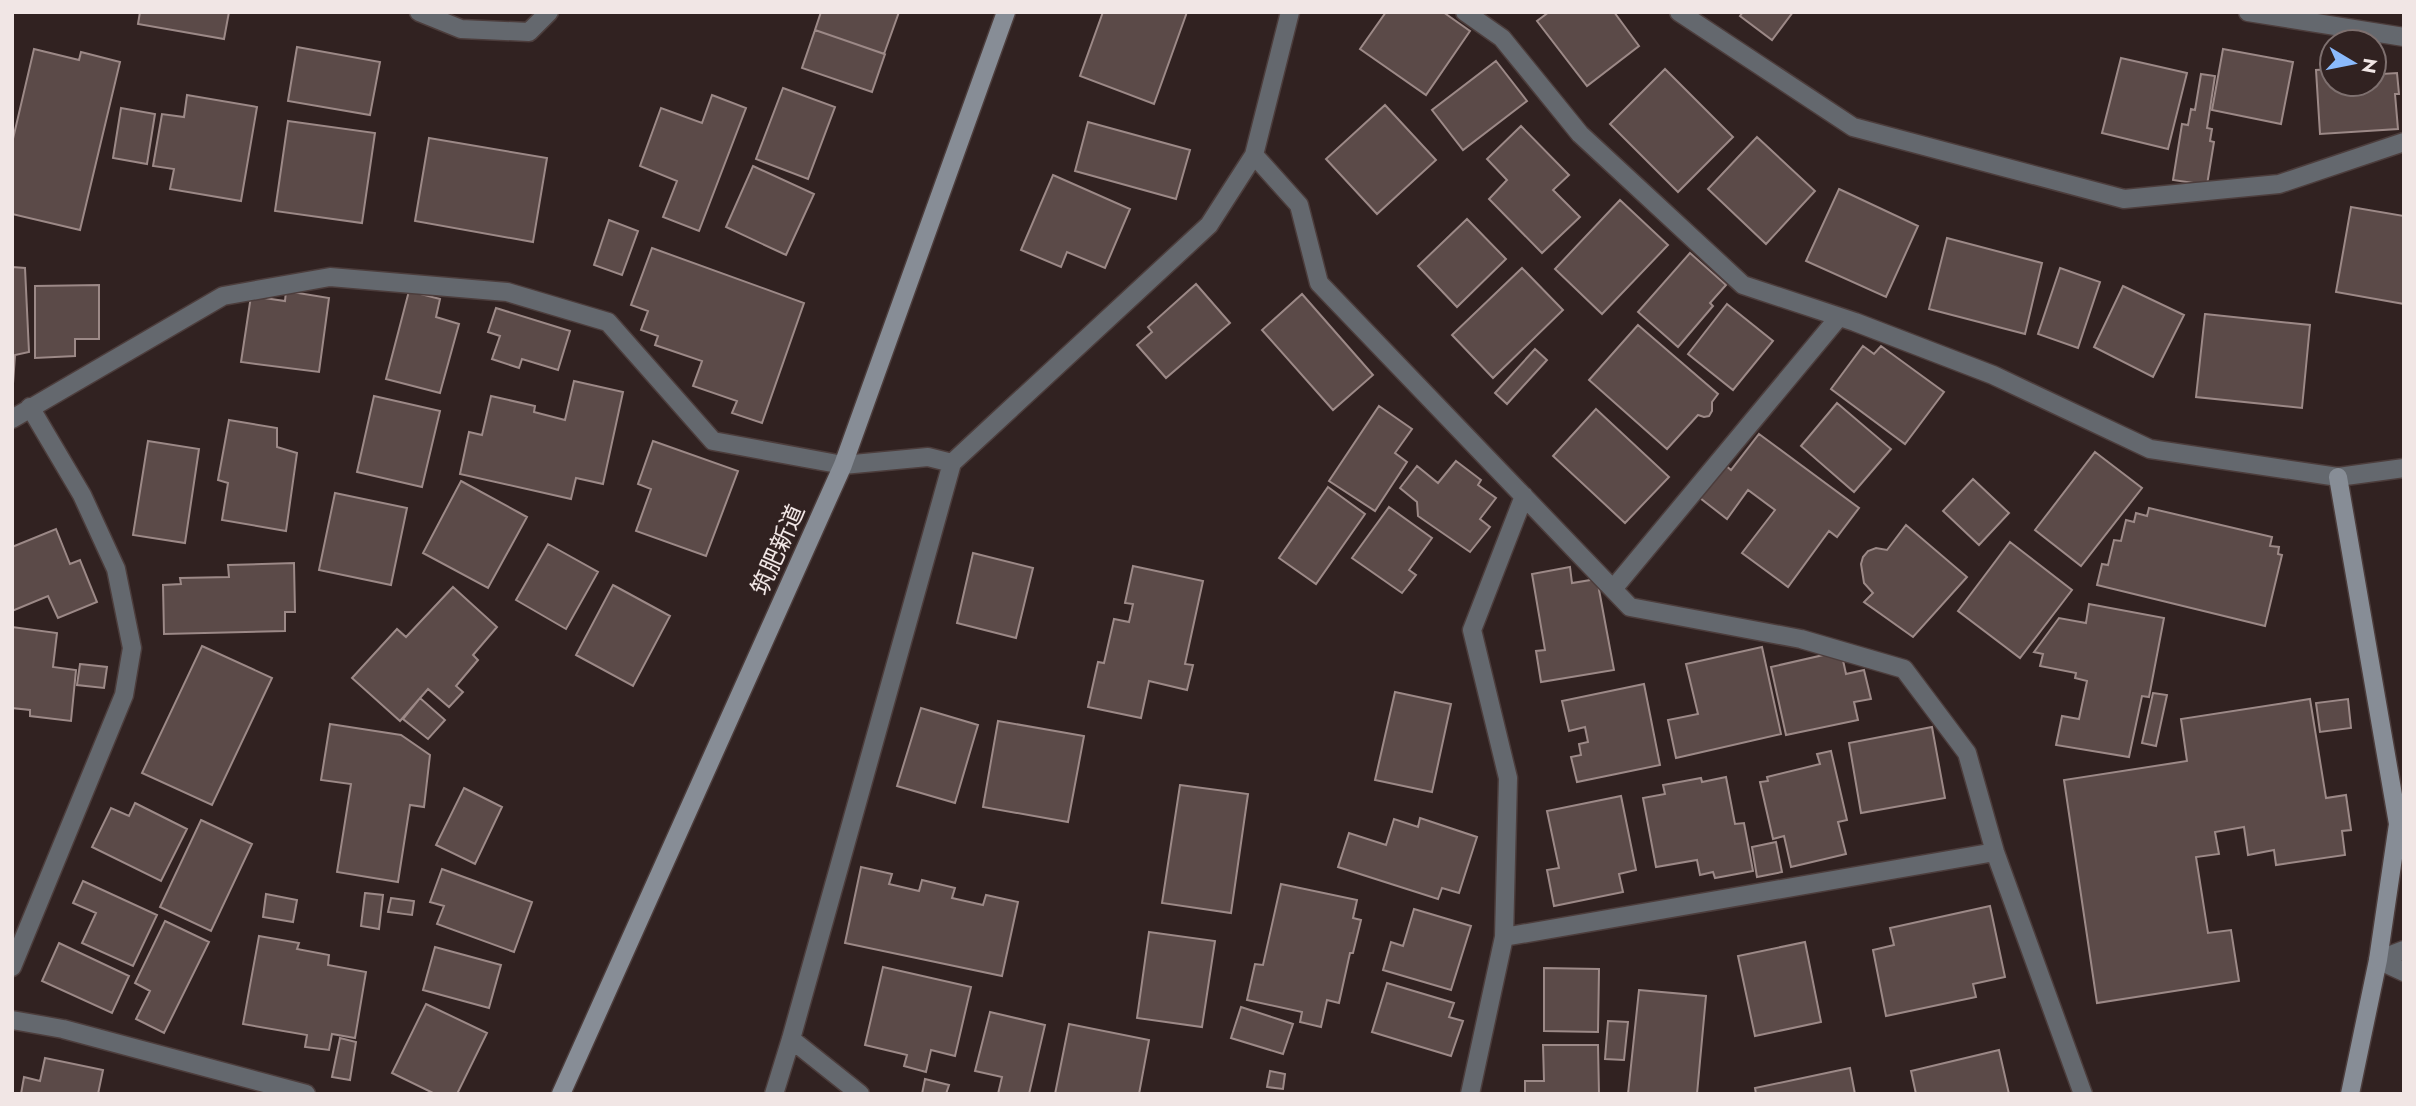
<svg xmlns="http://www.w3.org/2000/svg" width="2416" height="1106" font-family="Jost,'Noto Sans JP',sans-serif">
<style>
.building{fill:#5b4a48;stroke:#9c8987;stroke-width:2}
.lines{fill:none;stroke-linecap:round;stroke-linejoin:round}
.street-casing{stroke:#4c3d3c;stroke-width:21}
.secondary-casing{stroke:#4c3d3c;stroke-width:21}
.street{stroke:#64686e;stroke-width:18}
.secondary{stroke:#878d96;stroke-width:18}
.labels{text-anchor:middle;stroke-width:5;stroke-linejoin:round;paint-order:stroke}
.street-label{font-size:24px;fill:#f1e6e5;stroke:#312221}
</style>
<rect width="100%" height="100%" fill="#312221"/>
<path class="building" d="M140,12H229L224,39L138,24Z
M821,12H899L884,54L815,30Z
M1103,12H1187L1154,104L1080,76Z
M1386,12H1443L1470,31L1426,95L1360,49Z
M1549,12H1614L1639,46L1587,86L1537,21Z
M1743,12H1793L1772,40L1740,16Z
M815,30L885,54L872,92L802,68Z
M297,47L380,62L370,115L288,101Z
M34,49L79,60L81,52L120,62L80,230L12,214V143Z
M2223,49L2293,62L2281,124L2212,110Z
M2121,58L2187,73L2168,149L2102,133Z
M1496,61L1527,101L1463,150L1432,110Z
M2382,66V74L2397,73L2399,94H2395L2398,129L2320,134L2316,70L2332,69V84H2374V67Z
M1665,69L1733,137L1678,192L1610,124Z
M2201,74L2215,76L2207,128L2212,129L2210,141L2214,142L2207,185L2173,180L2182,124L2188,125L2191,109L2195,110Z
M783,88L835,107L808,179L756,159Z
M187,95L257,107L241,201L170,189L174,169L153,166L162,114L184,117Z
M712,95L746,108L699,231L663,217L677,181L640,166L661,108L702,123Z
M1385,105L1436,160L1377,214L1326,159Z
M121,108L155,114L147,164L113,158Z
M288,121L375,133L362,223L275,211Z
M1088,122L1190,150L1176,199L1075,171Z
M1521,126L1569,175L1553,190L1580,217L1542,253L1489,199L1507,180L1487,159Z
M1757,137L1815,191L1766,244L1708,189Z
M429,138L547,158L533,242L415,221Z
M753,166L814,194L786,255L726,227Z
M1053,175L1130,209L1105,268L1067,252L1061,267L1021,250Z
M1839,189L1918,226L1886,297L1806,261Z
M1620,200L1668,245L1602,314L1555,269Z
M2351,207L2404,216V304L2336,292Z
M1467,219L1506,259L1457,307L1418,266Z
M609,220L638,231L622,275L594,265Z
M1947,238L2042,263L2025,334L1929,309Z
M652,248L804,303L762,423L732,413L737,401L693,386L702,361L655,345L658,336L641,330L648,311L631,305Z
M1690,253L1726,285L1710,303L1713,306L1678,347L1638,312Z
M12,267L25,268L29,352L15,355L12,398Z
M1522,268L1563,310L1493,378L1452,335Z
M2060,268L2100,282L2078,348L2038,334Z
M1196,284L1230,323L1166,378L1137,345L1152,332L1148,327Z
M99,285V339H75V356L35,358V286Z
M2123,286L2184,315L2153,377L2094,347Z
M286,291L329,298L319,372L241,362L251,296L285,301Z
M409,291L440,299L436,317L459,324L440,393L386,379Z
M1302,294L1373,375L1333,410L1262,330Z
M1727,304L1773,341L1733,390L1688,354Z
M496,308L570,331L558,370L522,359L519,368L492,359L500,336L488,332Z
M2205,314L2310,325L2302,408L2196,397Z
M1638,325L1718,394L1712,402V411L1709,416L1704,417L1698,415L1667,449L1589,380Z
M1863,346L1874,354L1881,346L1944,392L1905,444L1831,389Z
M1535,349L1547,360L1507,404L1495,393Z
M574,381L623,392L603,484L576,478L571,499L460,474L469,432L482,435L491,396L535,406L534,412L565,420Z
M374,396L440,411L422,487L357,472Z
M1837,403L1891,449L1854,492L1801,446Z
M1379,406L1412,429L1395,453L1407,462L1375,511L1329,481Z
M1596,409L1669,477L1625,523L1553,456Z
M229,420L277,428V447L297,453L286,531L222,520L228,483L218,480Z
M1759,434L1859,508L1837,537L1829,531L1788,587L1742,553L1775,510L1748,490L1727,519L1700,498L1725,465L1731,470Z
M148,441L199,449L185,543L133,535Z
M653,441L738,471L706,556L636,531L651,489L638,484Z
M2095,452L2142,488L2081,566L2035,530Z
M1456,461L1481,480L1478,485L1496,498L1480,519L1490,527L1470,552L1418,516L1417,502L1400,488L1417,466L1438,483Z
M1973,479L2009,513L1979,545L1943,511Z
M461,481L527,517L488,588L423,553Z
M1328,487L1365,514L1316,584L1279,558Z
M335,493L407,508L391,585L319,570Z
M1389,507L1432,538L1409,570L1416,575L1402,593L1352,558Z
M2149,508L2272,537L2270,546L2279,547L2278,554L2282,555L2265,626L2097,585L2102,564L2108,565L2114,540L2121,541L2126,520L2134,522L2136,513L2147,516Z
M1906,525L1967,577L1913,637L1864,602L1873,593L1864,583L1861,564L1863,557L1868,551L1876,548L1887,550Z
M56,529L70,564L80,560L97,602L58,618L48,596L12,611V547Z
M2010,542L2072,590L2020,658L1958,611Z
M548,544L598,572L566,629L516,600Z
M973,553L1033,568L1016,638L957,623Z
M294,563L295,612H285V631L164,634L163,585L181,584L180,578L229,577L228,565Z
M1133,566L1203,581L1185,664L1193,665L1187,690L1149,681L1141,718L1088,707L1098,662L1104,663L1114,619L1129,622L1133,604L1125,603Z
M1570,567L1572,583L1597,579L1614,670L1541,682L1536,651L1545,650L1532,574Z
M613,585L670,616L633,686L576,655Z
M453,587L497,627L473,655L478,660L456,686L463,692L449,707L428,689L400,721L352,678L397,629L406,637Z
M2089,604L2164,618L2149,697L2142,696L2129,757L2056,745L2062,716L2079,719L2087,681L2075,678L2076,673L2040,666L2043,654L2034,652L2059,618L2086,623Z
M12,627L57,633L53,667L76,670L71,721L30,716V710L12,708Z
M202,646L272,678L212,805L142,773Z
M1762,647L1781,734L1676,758L1668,720L1698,714L1686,664Z
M1841,651L1846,674L1864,670L1871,699L1854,702L1858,720L1786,735L1771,667Z
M80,664L107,667L104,688L77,685Z
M1644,684L1660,765L1577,782L1571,757L1581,755L1579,744L1588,742L1585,727L1569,731L1562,701Z
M1395,692L1451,704L1432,792L1375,780Z
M2153,693L2167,695L2156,746L2142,743Z
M420,698L445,720L428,739L403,719Z
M2310,699L2326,798L2346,795L2351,830L2342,831L2345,855L2276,865L2274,850L2248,855L2244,827L2215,832L2219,854L2196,857L2208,933L2231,930L2239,981L2097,1003L2064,780L2187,761L2181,719Z
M2348,699L2351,728L2320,732L2316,703Z
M921,708L978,725L955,803L897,786Z
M998,721L1084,736L1068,822L983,807Z
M330,724L401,735L430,755L424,807L410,805L398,882L337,872L351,784L321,780Z
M1932,727L1945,798L1861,813L1849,743Z
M1831,751L1847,820L1838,822L1846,854L1791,867L1784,836L1773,839L1760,782L1768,781L1767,777L1820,764L1817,754Z
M1726,777L1735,824L1744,823L1753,871L1715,878L1713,872L1700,875L1697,860L1656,867L1643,798L1665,794L1663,785L1701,778L1702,782Z
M1180,785L1248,794L1231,913L1162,903Z
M464,788L502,807L475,864L436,845Z
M1621,796L1636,870L1619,874L1623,892L1554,906L1547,870L1559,868L1547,811Z
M135,803L187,829L161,881L92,847L111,808L129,816Z
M1420,818L1477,837L1459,893L1442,888L1438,899L1338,867L1349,833L1386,845L1394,819L1418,827Z
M201,820L252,844L211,931L160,907Z
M1776,842L1782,872L1757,877L1752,847Z
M861,867L892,874L889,884L919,891L922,880L955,888L952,898L983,905L986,895L1018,902L1002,976L845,943Z
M442,869L532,902L514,952L437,924L444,906L430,902Z
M83,881L157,915L133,966L82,943L96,913L73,903Z
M1281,884L1357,900L1353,918L1361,920L1353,953H1350L1339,1003L1327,1000L1321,1027L1300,1022L1302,1012L1247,1000L1255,964L1263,965Z
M365,893L383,895L379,929L361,926Z
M266,894L297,900L293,922L263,917Z
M391,898L414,901L412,915L388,912Z
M1990,906L2005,977L1973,984L1976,997L1886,1016L1873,950L1894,945L1890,928Z
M1414,909L1471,926L1451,990L1383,970L1391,942L1403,946Z
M165,921L209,942L164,1033L136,1019L150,991L135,983Z
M1149,932L1215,941L1202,1027L1137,1018Z
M259,936L299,943L297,949L329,955L328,965L366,972L355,1038L332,1034L329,1050L305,1047L307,1035L243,1024Z
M1805,942L1821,1022L1755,1036L1738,956Z
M59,943L129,976L112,1013L42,981Z
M435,947L501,965L489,1008L423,990Z
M883,967L971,987L955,1056L931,1050L926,1072L904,1066L907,1055L865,1045Z
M1544,968L1599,969L1598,1032L1544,1031Z
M1387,983L1454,1003L1449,1017L1463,1021L1451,1056L1372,1032Z
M1639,990L1706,996L1697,1094H1628Z
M426,1004L487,1033L457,1094H435L392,1073Z
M1241,1007L1293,1024L1283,1054L1231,1038Z
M990,1012L1045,1025L1029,1094H998L1002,1077L975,1071Z
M1608,1021L1628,1022L1624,1060L1605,1059Z
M1069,1024L1149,1040L1139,1094H1055Z
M340,1038L356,1042L350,1080L332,1077Z
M1543,1045H1598L1599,1094H1525V1081H1544Z
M1999,1050L2009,1094H1916L1911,1071Z
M45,1058L103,1070L98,1094H21L24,1077L40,1081Z
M1850,1068L1855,1094H1756L1755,1088Z
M1270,1071L1285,1074L1283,1089L1267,1087Z
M925,1079L949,1085L946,1094H922Z"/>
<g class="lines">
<g class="street-casing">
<path id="street" d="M419,12L461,29L529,32L549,12
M1465,12L1502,38L1580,134L1743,285L1855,322L1993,375L2150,449L2338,477L2404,468
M1679,12L1853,127L2124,199L2279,184L2404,142
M2248,12L2404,37
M1254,155L1299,205L1319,283L1630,607L1801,639L1904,669L1967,753L1995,852L2083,1094
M12,419L223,296L330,277L507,292L608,322L713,441L843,465L928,457L952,463L1209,225L1254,155L1290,12
M1613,589L1839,317
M1504,937L1995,852
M2378,960L2404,972
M2378,960L2404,950
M12,967L124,695L132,648L116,569L82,495L30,407
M12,1020L63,1029L306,1094
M791,1039L860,1094
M774,1094L791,1039L952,463
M1470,1094L1504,937L1508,778L1472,630L1524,496"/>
</g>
<g class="secondary-casing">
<path id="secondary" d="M2338,477L2398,824L2378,960L2350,1094
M561,1094L843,465L1006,12"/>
</g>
<use href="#street" class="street"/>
<use href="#secondary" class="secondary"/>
</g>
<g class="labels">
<g class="street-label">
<text transform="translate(778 550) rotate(-66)" y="8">筑肥新道</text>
</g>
</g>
<rect width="2416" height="1106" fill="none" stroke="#f1e6e5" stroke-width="28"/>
<g transform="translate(2353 63) rotate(100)"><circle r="33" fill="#312221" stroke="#7e706f" stroke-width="2"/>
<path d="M0-5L12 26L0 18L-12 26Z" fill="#8abafc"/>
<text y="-10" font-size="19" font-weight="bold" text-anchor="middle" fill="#f1e6e5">N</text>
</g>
</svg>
